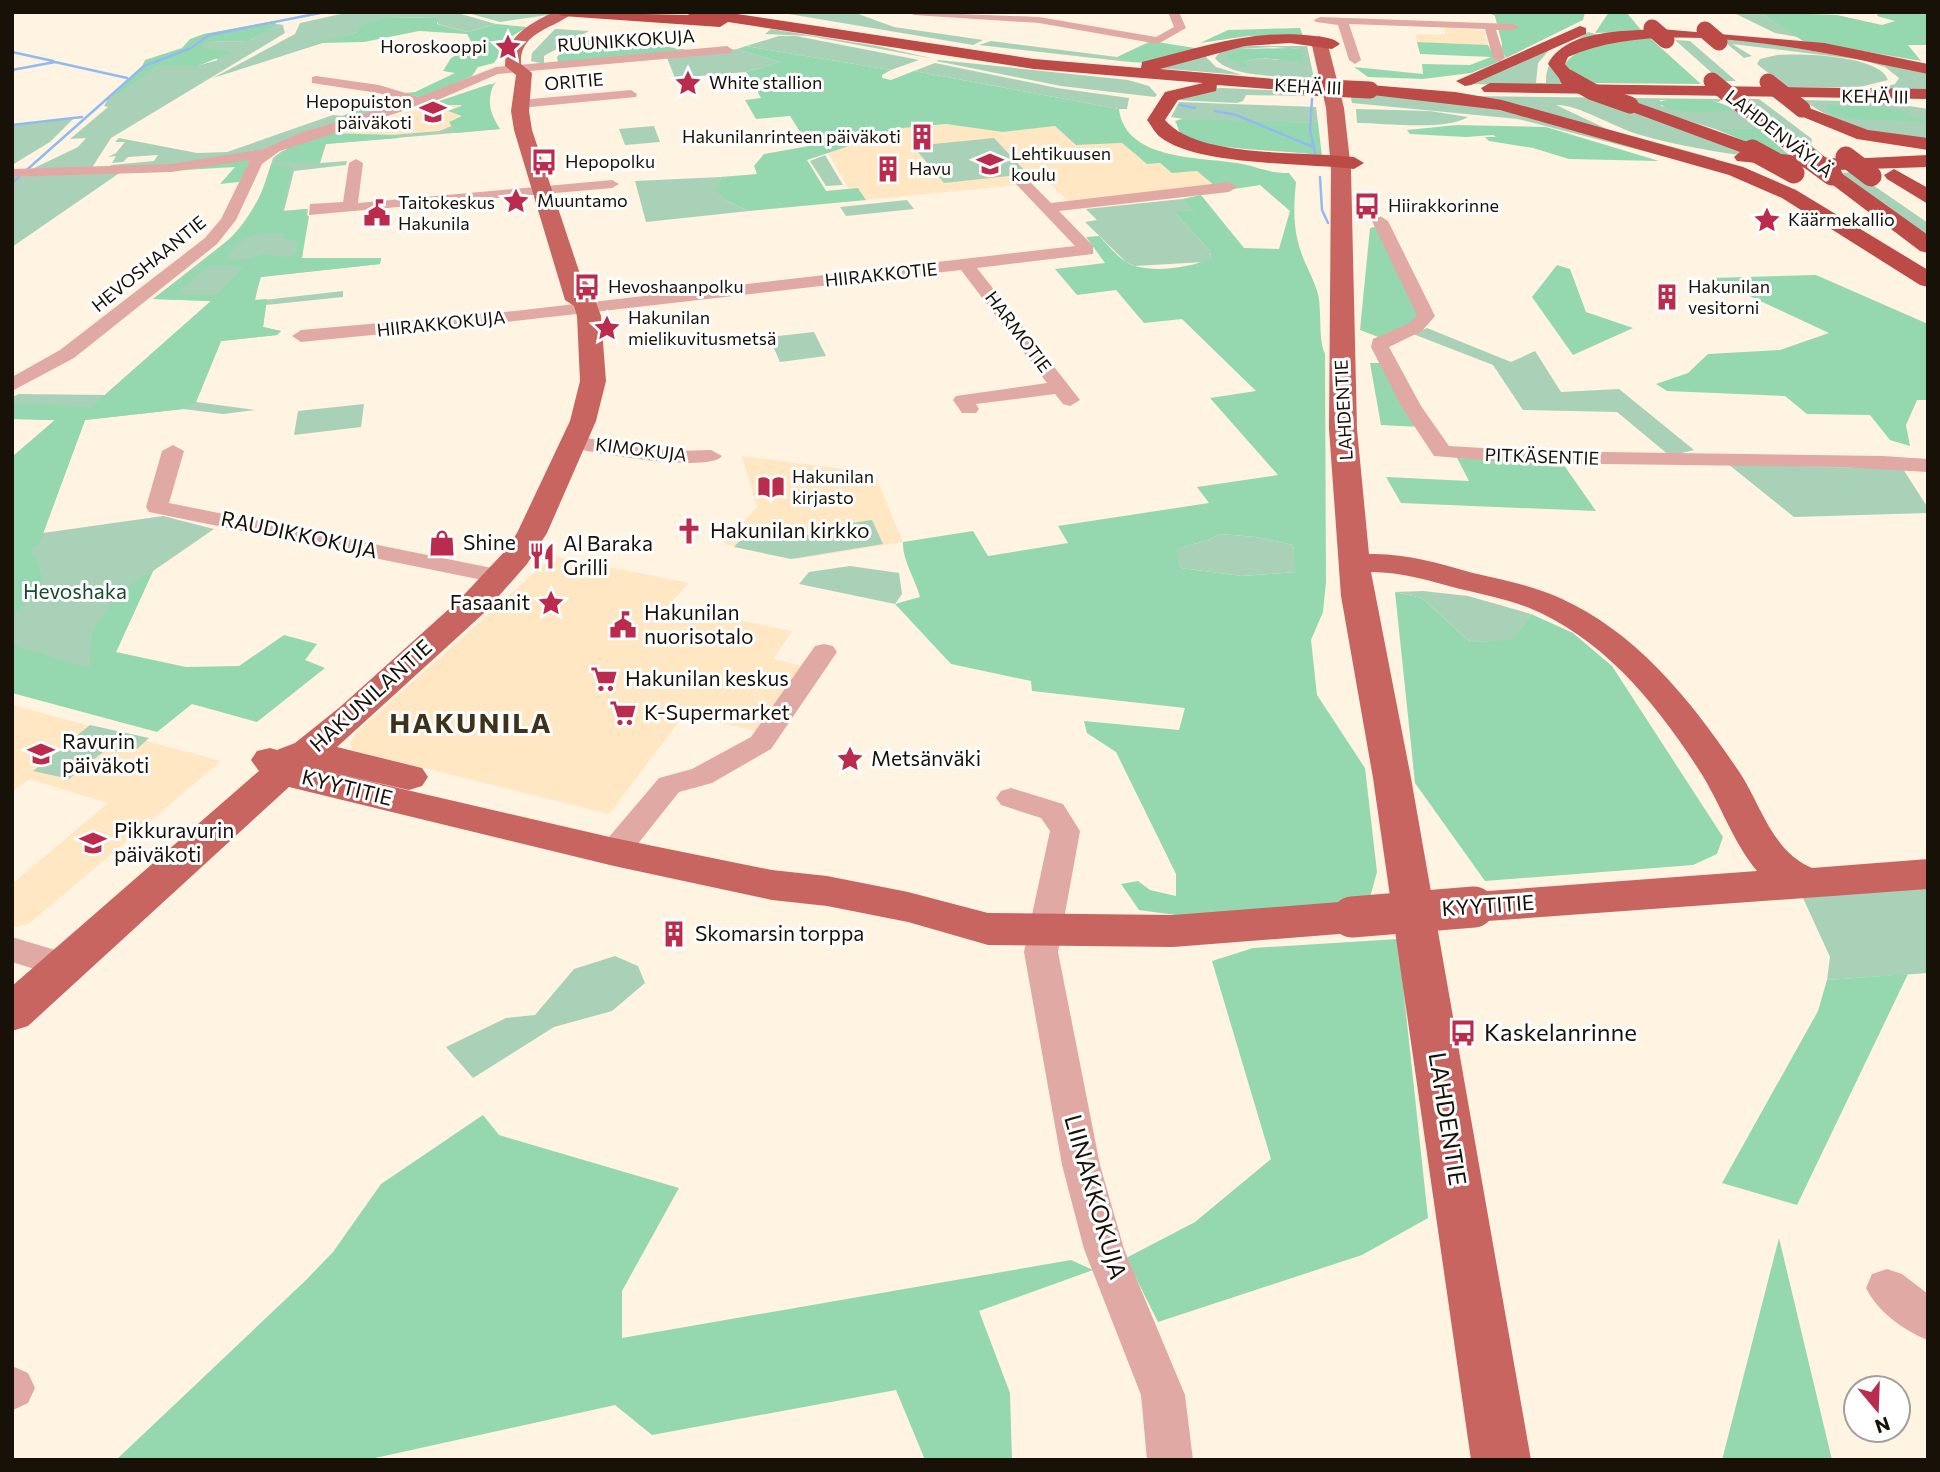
<svg xmlns="http://www.w3.org/2000/svg" width="1940" height="1472" font-family="Commissioner,sans-serif">
<style>
.built{fill:#ffe7c4}
.green{fill:#a9d1b8;fill-rule:evenodd}
.forest{fill:#95d8b0;fill-rule:evenodd}
.lines{fill:none;stroke-linecap:round;stroke-linejoin:round}
.stream{stroke:#93baf0;stroke-width:2.5}
.minor{fill:#e1a9a4;fill-rule:evenodd}
.major{fill:#c86560;fill-rule:evenodd}
.highway{fill:#bc4a46;fill-rule:evenodd}
.major-bridge{stroke:#c86560;stroke-width:41}
.highway-bridge-far1{stroke:#bc4a46;stroke-width:17}
.highway-bridge{stroke:#bc4a46;stroke-width:21}
.labels{text-anchor:middle;stroke-width:6;stroke-linejoin:round;paint-order:stroke}
.far-street-label{font-size:18px;fill:#171107;stroke:#fff}
.far-poi-label{font-size:18px;fill:#171107;stroke:#fff;text-anchor:start}
.poi-label{font-size:21px;fill:#171107;stroke:#fff;text-anchor:start}
.street-label{font-size:21px;fill:#171107;stroke:#fff}
.park-label{font-size:21px;fill:#174b30;stroke:#fff}
.near-poi-label{font-size:24px;fill:#171107;stroke:#fff;text-anchor:start}
.near-street-label{font-size:24px;fill:#171107;stroke:#fff}
.district-label{font-size:28px;font-weight:bold;letter-spacing:2px;fill:#40311a;stroke:#fff}
</style>
<rect width="100%" height="100%" fill="#fff3e2"/>
<path class="built" d="M1445,27L1484,31L1488,45L1417,42L1416,34L1445,35Z
M449,100L461,102L462,123L438,131L320,141L311,139Z
M946,124L1003,132L1055,126L1076,145L1122,143L1147,164L1160,163L1172,173L1197,171L1216,186L1070,203L1043,177L1013,180L1017,185L866,200L858,188L849,189L828,153L903,128Z
M742,456L874,473L903,542L798,559L724,544L757,507Z
M553,556L689,583L668,606L792,631L773,659L803,666L756,731L684,715L609,814L352,750L350,743L357,732Z
M12,705L221,761L30,923L12,928V884L108,803L29,779L12,792Z"/>
<path class="green" d="M350,12H454L496,24L467,32L438,24V18L388,17L357,32L213,78L295,34L300,23Z
M464,12H549L555,14L500,22Z
M777,12H853L894,27L983,40L973,45Z
M1732,12H1759L1798,37L1775,33Z
M278,24L283,25L285,33L111,138L91,169L30,170L78,147L86,138L70,139L108,107L104,106L108,99L158,66H197L218,60L200,47L209,42L249,41Z
M555,29L589,31L544,56V64L531,61L532,53Z
M771,29L878,46L935,59L809,36L765,34Z
M1588,32L1599,35L1557,53L1568,83L1609,86L1461,84L1481,79L1551,48L1538,63L1536,83H1546C1545,54 1568,47 1588,32Z
M779,36H796L919,60L891,70L746,46Z
M1720,38L1767,43L1928,71V91L1873,90L1895,84L1899,78L1885,67L1863,60L1732,44L1752,56L1744,58Z
M1675,40L1690,41L1736,81H1721Z
M991,41L1117,57L1129,62L979,45Z
M1244,46H1307L1314,78C1290,76 1230,79 1215,58L1220,52ZM1274,47L1300,49L1278,60L1260,58L1243,62L1240,49Z
M737,49L781,62L746,72L675,78L667,58Z
M1209,54L1206,57L1216,67L1242,75L1144,67Z
M1777,55C1799,53 1881,55 1888,80L1860,87H1786L1757,64L1760,59Z
M939,60L1128,80L1149,86L1157,95L1155,97L1061,86L936,61Z
M935,63L1057,88L1129,98L1127,109H1119L914,71Z
M496,82L485,98L484,106L500,129L326,144L320,163L347,161L346,165L294,171L284,211L308,209L302,258H381L380,264L260,277L255,301L343,291V297L266,305L263,327L281,331L277,335L221,341L196,402L255,410L223,414L183,409L85,420L43,533L163,516L214,529L153,571L116,652L92,684L12,664V457L55,420L12,419V397L19,394L105,395L211,301L153,299L237,233L260,198L273,158L282,151L320,141L439,131L462,122L461,102Z
M1222,88L1316,92L1313,96L1246,95L1243,101L1237,103L1175,100L1203,89Z
M1350,93L1469,100L1686,162L1518,119L1352,103Z
M1467,96L1722,99L1719,102L1660,100L1661,106L1666,107L1734,110L1759,129H1715L1660,112L1760,158C1718,152 1677,146 1637,134C1614,127 1577,104 1556,105L1607,129L1717,159H1704Z
M391,97L411,100L266,149L184,165L109,168L111,165L154,161L158,155L128,157L123,162L112,163L116,156L108,157L116,153L125,142H115L119,138L197,153L227,152L333,115L342,116Z
M1744,99H1759L1812,139L1811,145L1822,155H1814Z
M1803,100L1885,102L1928,109V141C1882,139 1840,126 1803,100Z
M1179,102L1316,107L1318,123L1201,122L1171,117Z
M1356,109L1430,111L1468,117C1446,131 1384,123 1357,123Z
M74,118L50,142L12,165V125Z
M654,126L660,142L625,145L619,129Z
M994,138L1028,174L944,183L913,146Z
M825,155L843,185L826,186L810,161Z
M121,172L12,247V177Z
M1854,172L1928,223V237L1839,173Z
M721,177L717,191L727,201L749,211L646,222L635,181Z
M1182,199L1195,210L1175,213L1210,251L1211,258L1204,262L1135,266L1126,262L1085,222L1097,220L1086,209Z
M907,200L914,209L846,216L840,207Z
M1427,328L1511,362L1535,351L1561,392L1619,389L1694,450L1670,456L1617,412L1523,410L1493,365L1413,334Z
M814,332L826,356L780,362L769,337Z
M364,404L361,427L294,435L298,411Z
M1728,464L1903,469L1928,508V513L1794,517Z
M872,520L883,544L791,559L734,547L750,530L789,538L826,532L824,527Z
M1220,534L1256,537L1293,545L1297,572L1242,576L1181,568L1175,550C1191,543 1206,543 1220,534Z
M850,566L899,573L902,594L895,604L799,584L809,572Z
M1423,591L1468,596L1531,614L1512,641L1470,642L1422,598L1395,592Z
M90,725L149,738L137,749L103,752L69,779L33,771Z
M1928,887V973L1827,980L1830,957L1803,898Z
M615,956L638,966L645,983L612,1011L554,1027L473,1078L446,1047L506,1018L535,1015L574,969Z"/>
<path class="forest" d="M1488,12H1585L1583,20L1506,58L1501,50L1502,44L1495,16Z
M1609,12H1626L1642,31L1595,33Z
M1759,12L1837,15L1882,25L1895,21L1877,16L1879,12H1928V45H1908L1921,61L1803,41Z
M388,17L439,18L437,24L467,32L496,24L527,27L511,37L494,63L478,67L472,76L423,98L403,93L415,92L455,73L443,71L451,58L473,45L467,34L419,31L364,42L319,43L357,32L359,26Z
M274,21L277,25L249,41L209,42L201,47L232,52L198,66H158L123,91L106,99L141,69L145,60L182,48L190,39L204,34Z
M1300,28L1303,36H1248L1200,43L1228,30Z
M597,37L689,50L558,63L557,57L562,51Z
M1650,38L1701,84L1591,83L1575,76L1565,64C1582,40 1622,42 1650,38Z
M1151,41L1201,49C1177,55 1140,71 1117,57Z
M1417,42L1488,45L1498,62L1471,73L1423,79L1368,77L1354,67L1423,74L1422,64L1470,65L1491,57L1420,54Z
M746,46L891,70L882,75V78L891,80L914,71L1119,109C1125,160 1198,157 1237,163C1257,166 1266,173 1289,173L1296,182C1294,202 1293,223 1298,242C1302,260 1313,276 1318,294C1322,312 1318,339 1325,354L1326,582L1323,612L1311,640L1317,695L1365,768L1377,872L1369,901L1183,916L1139,910L1121,884L1138,881L1150,890L1176,896V874L1116,752L1087,733L1084,721L1179,730L1185,708L1032,691L1031,681L951,664L895,604L920,597C915,578 902,560 903,542L973,531L988,556L1068,543L1058,526L1209,503L1197,487L1278,475L1210,398L1256,391L1182,319L1144,323L1116,290L1077,295L1055,269L1105,263L1086,237L1099,236C1108,245 1117,257 1128,263C1147,274 1192,268 1211,258L1210,251L1174,212L1194,210L1182,199L1201,195L1244,248L1279,249L1290,211L1260,185L1221,191L1197,171L1172,173L1160,163L1147,164L1122,143L1076,145L1055,126L1003,132L946,124L903,128L807,160L826,191L858,188L866,200L749,211L727,201L716,191L721,177L757,174L754,166L764,154L809,146L790,116L756,119L745,100L761,98L746,72L780,62L737,49ZM1220,534L1256,537L1293,545L1296,572L1242,576L1181,568L1176,550C1191,543 1206,543 1220,534Z
M1290,48L1300,49L1304,62L1260,58L1244,62L1249,67L1246,68L1224,57L1240,49Z
M490,84L493,85C487,104 490,112 500,129L456,133L449,122L462,116L448,111L464,105H427Z
M1671,99C1692,100 1716,97 1734,110C1714,112 1673,116 1657,102Z
M1827,104L1900,110L1928,122L1848,119L1827,112Z
M1182,119L1318,123L1322,156C1290,149 1206,152 1183,135C1177,131 1179,127 1175,121Z
M1457,125L1546,127L1659,161L1569,159L1533,148L1489,141L1485,137H1496L1493,135L1466,137L1410,134L1407,130Z
M1715,129H1759L1789,155H1780Z
M329,133L394,135L399,138L325,144L320,163L273,161L290,146Z
M256,157L239,182L220,184L235,167L168,171Z
M271,165L292,167L282,211L307,209L306,215L309,216L302,258H381L380,264L261,277L254,300L267,299L263,327L281,331L277,335L221,341L196,402L183,409L85,420L40,542L31,548L44,582L12,618V457L55,420L12,419V403L91,407L211,301L153,299C209,256 251,237 271,165ZM282,233V238L297,241L296,254C283,261 273,252 261,255C249,258 240,262 226,259C244,234 252,234 282,233ZM231,265L243,268L216,295L175,294L209,266Z
M1379,226L1420,315L1415,323L1381,338L1360,330L1370,228Z
M1557,265L1570,269L1586,312L1633,328L1573,355L1532,297Z
M1816,275L1928,324V400H1917L1906,425L1910,446L1890,440L1870,415L1807,414L1785,396L1667,391L1656,384L1688,373L1708,354L1780,350L1829,333L1711,278Z
M1370,363H1383L1421,427L1381,425Z
M1457,458L1561,461L1596,511L1401,503L1386,477L1469,481Z
M153,571L116,652L186,667L239,666L284,635L317,644L305,660L325,668L257,722L192,704L157,732L12,693V645L89,668L92,633L116,593Z
M1395,592L1422,598L1470,642L1512,640L1531,614L1573,633L1612,666L1723,837L1717,854L1693,865L1485,881L1415,783Z
M1398,939L1428,1218L1362,1255L1158,1322L1126,1258L1195,1222L1271,1159L1212,961L1253,948Z
M1908,974L1797,1205L1722,1183L1818,1011L1827,980Z
M483,1115L499,1135L679,1188L622,1291V1338L1071,1260L1093,1270L979,1311L1010,1393L1012,1460H925L896,1390L652,1435L615,1405L366,1460H116L305,1281L333,1252L381,1184Z
M1779,1238L1832,1460H1722Z"/>
<g class="lines">
<path class="stream" d="M12,52L53,61
M12,70L55,62L127,78
M1312,99L1310,131L1315,153
M1180,105L1195,108
M1215,111L1236,115L1313,147
M12,125L82,117
M1320,177L1322,210L1328,223
M12,183L144,66L191,48L209,35L325,12"/>
<path class="minor" d="M909,12L1039,17L1156,37L1174,27L1168,12H1179L1186,28L1158,44L1039,23L914,15Z
M1320,17L1513,24L1519,27L1513,30H1496L1505,58L1499,62L1493,58L1485,29L1349,24L1361,60L1355,64L1349,60L1338,25L1316,22L1314,20Z
M727,46L733,50L731,53L498,74L440,99L280,151L262,164L236,220L217,244L74,358L12,391V377L60,350L205,238L221,219L250,160L171,172L12,177V169L171,164L264,149L300,133L406,101L378,93L312,83V77L316,76L379,85L419,97L496,67Z
M631,90L637,94L636,97L520,108L513,104L520,100Z
M356,159L363,163L358,203L612,180L619,184L612,188L309,215L310,204L343,202L349,163Z
M1021,177L1026,178L1051,203L1229,182L1237,187L1229,192L1059,211L1093,246V254L977,268L1080,400L1070,406L1063,404L1055,394L976,404L979,409L976,413H962L953,400L956,396L1047,383L961,270L515,321L301,342L292,336L301,330L515,311L1075,246L1016,184V178Z
M1380,216L1388,221L1435,316L1422,331L1389,347L1421,406L1449,446L1533,451L1883,456L1928,459V472L1837,467L1518,463L1434,456L1401,406L1371,347L1373,339L1410,323L1417,315L1372,221Z
M571,436L677,451L711,450L722,456C709,474 587,452 564,446L560,442L564,438Z
M173,445L184,451L169,503L497,569L506,571L509,576L506,581L497,583L149,512L146,507L162,451Z
M824,644L833,646L837,652L771,749L712,783L679,792L625,860L614,863L603,860L599,852L603,844L659,778L692,769L751,737L815,646Z
M1011,788L1063,804L1080,831L1058,952L1100,1165L1124,1249L1185,1395L1193,1460H1147L1141,1395L1084,1249L1062,1165L1024,952L1050,831L1041,818L1001,805L996,798L1001,791Z
M12,937L75,956L80,965L75,974L63,978L12,962Z
M1887,1269L1902,1274L1928,1294V1340C1904,1331 1877,1311 1866,1288L1872,1274Z
M12,1366L28,1373L35,1388L28,1403L13,1410Z"/>
<path class="major" d="M554,12H574C555,29 519,31 521,64L532,73L529,111L532,130L580,274L590,286L601,316L606,381L596,421L547,533L527,564L484,613L337,747L422,768L428,777L422,786L409,790L312,768L614,838L772,870L827,876L908,892L988,913L1173,915L1352,901L1367,906L1373,917L1367,928L1352,933L1173,947L988,945L908,922L827,906L772,900L614,866L289,787L28,1026L12,1031V986L259,771L251,760L257,751L270,748L277,750L295,743L340,707L460,599L505,551L517,533L570,421L580,381L577,316L574,306L565,300L514,130L511,111L516,75L505,66C505,37 530,23 554,12Z
M1319,36L1327,41L1344,108L1351,170L1357,429L1369,554C1405,553 1438,563 1473,573C1502,580 1532,585 1560,598C1638,633 1693,703 1740,773C1762,807 1772,851 1812,868L1928,859V889L1474,922L1459,918L1453,907L1459,896L1474,892L1757,871C1732,841 1720,802 1699,770C1656,703 1602,637 1527,607C1505,599 1482,594 1460,589C1430,581 1402,572 1371,572L1411,778L1531,1460H1471L1373,778L1341,596L1329,429L1331,170L1326,108L1311,41Z"/>
<path class="highway" d="M555,12L689,15L686,12H724L1034,59L1141,68L1142,62C1200,48 1253,28 1315,36C1324,37 1334,38 1340,44L1332,49L1290,43L1245,46L1160,69L1308,82L1317,87L1308,92L1217,85L1216,91L1178,100L1165,120C1198,159 1305,151 1354,157L1364,163L1354,169C1306,163 1197,166 1160,137C1155,133 1151,125 1147,120L1165,92L1203,83L1034,69L728,22L720,27L562,16Z
M1580,26L1586,28V34L1471,85L1465,86L1456,81Z
M1661,29L1824,43L1928,64V74C1825,53 1665,14 1568,57L1565,64L1577,78L1568,83L1562,82L1548,64C1566,29 1626,31 1661,29Z
M1490,83L1928,89V99L1484,92L1481,88Z
M1370,85L1455,92L1502,100L1743,167L1796,190L1928,270V287L1920,285L1782,198L1729,175L1500,110L1364,94L1361,90Z
M1630,100L1759,146L1760,152L1792,155L1739,112L1736,108L1739,104H1751L1815,157L1847,159L1928,155V167L1837,170L1928,235V253L1920,251L1825,179L1822,175L1829,170L1737,161L1734,157L1740,152L1624,109L1621,105L1624,101Z
M1809,108L1868,130L1928,138V150L1857,139L1803,117L1800,113Z
M1894,169L1928,188V204L1887,179L1884,175Z"/>
<path class="major-bridge" d="M1352,917L1474,907"/>
<path class="highway-bridge-far1" d="M1652,28L1666,40
M1705,30L1719,42
M1568,78L1593,92L1630,105
M1712,81L1745,108
M1768,82L1802,109
M1308,87L1370,90"/>
<path class="highway-bridge" d="M1752,150L1794,173
M1806,156L1832,175
M1846,157L1871,176"/>
</g>
<defs>
<g id="sight-bare" transform="scale(2.1)"><path d="M0-6L1.8-2.2L6-1.7L2.9 1.2L3.7 5.4L0 3.3L-3.7 5.4L-2.9 1.2L-6-1.7L-1.8-2.2Z" fill="#bb2b4e" stroke="#fff" stroke-width="2.5" paint-order="stroke"/></g>
<g id="school-bare" transform="scale(2.1)"><path d="M0-5L7-2L0 1L-7-2ZM-4 1L0 2.5L4 1V4Q0 6-4 4Z" fill="#bb2b4e" stroke="#fff" stroke-width="2.5" paint-order="stroke"/></g>
<g id="building-bare" transform="scale(2.1)"><path d="M-4-6H4V6H1V3H-1V6H-4ZM-2.5-4.3h1.7v1.8h-1.7ZM.8-4.3h1.7v1.8H.8ZM-2.5-1h1.7V.8h-1.7ZM.8-1h1.7V.8H.8Z" fill="#bb2b4e" stroke="#fff" stroke-width="2.5" paint-order="stroke"/></g>
<g id="bus-bare" transform="scale(2.1)"><path d="M-5-6H5V4H4V6H2V4H-2V6H-4V4H-5ZM-3.5-4V0h7V-4ZM-3.5 1.2v1.5H-2V1.2ZM2 1.2v1.5H3.5V1.2Z" fill="#bb2b4e" stroke="#fff" stroke-width="2.5" paint-order="stroke"/></g>
<g id="civic-bare" transform="scale(2.1)"><path d="M-.6-6.5H3V-4.5H.6V-3L4-1V1h2V6H-6V1h2V-1L-.6-3ZM-1.2 2.5V6h2.4V2.5Z" fill="#bb2b4e" stroke="#fff" stroke-width="2.5" paint-order="stroke"/></g>
<g id="library-bare" transform="scale(2.1)"><path d="M-6-4Q-3-5.5-.7-3.5V5Q-3 3-6 4ZM6-4Q3-5.5 .7-3.5V5Q3 3 6 4Z" fill="#bb2b4e" stroke="#fff" stroke-width="2.5" paint-order="stroke"/></g>
<g id="church-bare" transform="scale(2.1)"><path d="M-1.2-6h2.4v3.5h3.3v2.4h-3.3V6h-2.4V-.1h-3.3v-2.4h3.3Z" fill="#bb2b4e" stroke="#fff" stroke-width="2.5" paint-order="stroke"/></g>
<g id="shop-bare" transform="scale(2.1)"><path d="M-5-2.5h2.3a2.7 3.5 0 0 1 5.4 0H5L5.5 6h-11ZM-1.5-2.5h3a1.5 2.3 0 0 0-3 0Z" fill="#bb2b4e" stroke="#fff" stroke-width="2.5" paint-order="stroke"/></g>
<g id="restaurant-bare" transform="scale(2.1)"><path d="M-5-6h1v4h1v-4h1v4h1v-4h1v5L-1.5 .5V6h-2V.5L-5-1ZM5-6V6H3V1.5H1.5Q1.5-4 5-6Z" fill="#bb2b4e" stroke="#fff" stroke-width="2.5" paint-order="stroke"/></g>
<g id="supermarket-bare" transform="scale(2.1)"><path d="M-6-5.5h2.5l.6 2H6L4.5 2H-2.5L-4.4-4H-6ZM-1.5 3.2a1.3 1.3 0 1 0 .1 0ZM3 3.2a1.3 1.3 0 1 0 .1 0Z" fill="#bb2b4e" stroke="#fff" stroke-width="2.5" paint-order="stroke"/></g>
</defs>
<g fill-rule="evenodd">
<use href="#sight-bare" x="508" y="47"/>
<use href="#sight-bare" x="688" y="83"/>
<use href="#school-bare" x="433" y="112"/>
<use href="#building-bare" x="922" y="137"/>
<use href="#bus-bare" x="544" y="162"/>
<use href="#school-bare" x="990" y="164"/>
<use href="#building-bare" x="888" y="169"/>
<use href="#sight-bare" x="516" y="201"/>
<use href="#bus-bare" x="1367" y="206"/>
<use href="#civic-bare" x="377" y="213"/>
<use href="#sight-bare" x="1767" y="220"/>
<use href="#bus-bare" x="587" y="287"/>
<use href="#building-bare" x="1667" y="297"/>
<use href="#sight-bare" x="607" y="328"/>
<use href="#library-bare" x="771" y="487"/>
<use href="#church-bare" x="689" y="531"/>
<use href="#shop-bare" x="442" y="543"/>
<use href="#restaurant-bare" x="542" y="556"/>
<use href="#sight-bare" x="551" y="603"/>
<use href="#civic-bare" x="623" y="625"/>
<use href="#supermarket-bare" x="604" y="679"/>
<use href="#supermarket-bare" x="623" y="713"/>
<use href="#school-bare" x="41" y="754"/>
<use href="#sight-bare" x="850" y="759"/>
<use href="#school-bare" x="93" y="843"/>
<use href="#building-bare" x="674" y="934"/>
<use href="#bus-bare" x="1463" y="1033"/>
</g>
<g class="labels">
<g class="far-street-label">
<text transform="translate(626 41) rotate(-4)" y="6">RUUNIKKOKUJA</text>
<text transform="translate(574 82) rotate(-5)" y="6">ORITIE</text>
<text transform="translate(1308 87) rotate(3)" y="6">KEHÄ III</text>
<text transform="translate(1875 97) rotate(1)" y="6">KEHÄ III</text>
<text transform="translate(1779 134) rotate(38)" y="6">LAHDENVÄYLÄ</text>
<text transform="translate(149 264) rotate(-39)" y="6">HEVOSHAANTIE</text>
<text transform="translate(881 275) rotate(-6)" y="6">HIIRAKKOTIE</text>
<text transform="translate(441 324) rotate(-6)" y="6">HIIRAKKOKUJA</text>
<text transform="translate(1018 332) rotate(53)" y="6">HARMOTIE</text>
<text transform="translate(1344 410) rotate(-93)" y="6">LAHDENTIE</text>
<text transform="translate(641 450) rotate(7)" y="6">KIMOKUJA</text>
<text transform="translate(1542 457) rotate(2)" y="6">PITKÄSENTIE</text>
</g>
<g class="far-poi-label">
<text x="487" y="53" text-anchor="end">Horoskooppi</text>
<text x="709" y="89">White stallion</text>
<text x="412" y="108" text-anchor="end">Hepopuiston<tspan x="412" dy="21">päiväkoti</tspan></text>
<text x="901" y="143" text-anchor="end">Hakunilanrinteen päiväkoti</text>
<text x="1011" y="160">Lehtikuusen<tspan x="1011" dy="21">koulu</tspan></text>
<text x="565" y="168">Hepopolku</text>
<text x="909" y="175">Havu</text>
<text x="537" y="207">Muuntamo</text>
<text x="398" y="209">Taitokeskus<tspan x="398" dy="21">Hakunila</tspan></text>
<text x="1388" y="212">Hiirakkorinne</text>
<text x="1788" y="226">Käärmekallio</text>
<text x="608" y="293">Hevoshaanpolku</text>
<text x="1688" y="293">Hakunilan<tspan x="1688" dy="21">vesitorni</tspan></text>
<text x="628" y="324">Hakunilan<tspan x="628" dy="21">mielikuvitusmetsä</tspan></text>
<text x="792" y="483">Hakunilan<tspan x="792" dy="21">kirjasto</tspan></text>
</g>
<g class="poi-label">
<text x="710" y="538">Hakunilan kirkko</text>
<text x="463" y="550">Shine</text>
<text x="563" y="551">Al Baraka<tspan x="563" dy="24">Grilli</tspan></text>
<text x="530" y="610" text-anchor="end">Fasaanit</text>
<text x="644" y="620">Hakunilan<tspan x="644" dy="24">nuorisotalo</tspan></text>
<text x="625" y="686">Hakunilan keskus</text>
<text x="644" y="720">K-Supermarket</text>
<text x="62" y="749">Ravurin<tspan x="62" dy="24">päiväkoti</tspan></text>
<text x="871" y="766">Metsänväki</text>
<text x="114" y="838">Pikkuravurin<tspan x="114" dy="24">päiväkoti</tspan></text>
<text x="695" y="941">Skomarsin torppa</text>
</g>
<g class="street-label">
<text transform="translate(299 535) rotate(12)" y="7">RAUDIKKOKUJA</text>
<text transform="translate(371 696) rotate(-42)" y="7">HAKUNILANTIE</text>
<text transform="translate(347 788) rotate(14)" y="7">KYYTITIE</text>
<text transform="translate(1488 906) rotate(-4)" y="7">KYYTITIE</text>
</g>
<g class="park-label">
<text x="75" y="599">Hevoshaka</text>
</g>
<g class="near-poi-label">
<text x="1484" y="1041">Kaskelanrinne</text>
</g>
<g class="near-street-label">
<text transform="translate(1447 1119) rotate(81)" y="8">LAHDENTIE</text>
<text transform="translate(1095 1197) rotate(74)" y="8">LIINAKKOKUJA</text>
</g>
<g class="district-label">
<text x="471" y="733">HAKUNILA</text>
</g>
</g>
<rect width="1940" height="1472" fill="none" stroke="#171107" stroke-width="28"/>
<g transform="translate(1877 1409) rotate(161)"><circle r="33" fill="#ffffff" stroke="#a2a09c" stroke-width="2"/>
<path d="M0-5L12 26L0 18L-12 26Z" fill="#bb2b4e"/>
<text y="-10" font-size="19" font-weight="bold" text-anchor="middle" fill="#171107">N</text>
</g>
</svg>
